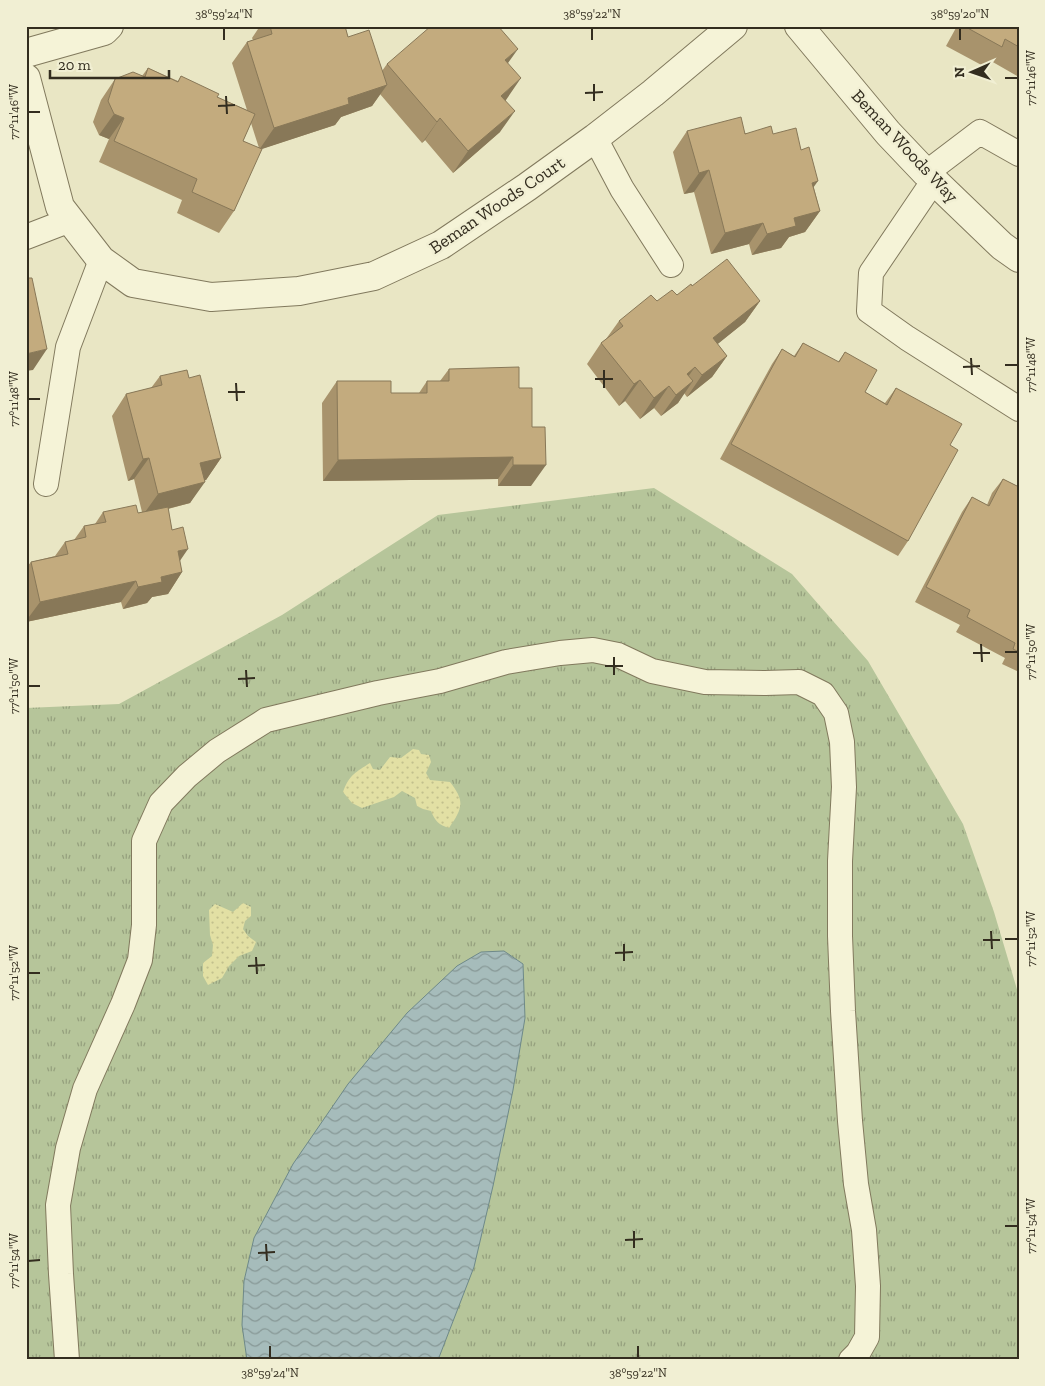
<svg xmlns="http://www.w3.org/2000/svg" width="1045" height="1386" font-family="'Zilla Slab',serif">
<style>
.grass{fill:url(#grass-tufts)}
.sand{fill:url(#sand-dots)}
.water{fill:url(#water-waves);stroke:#6e8989}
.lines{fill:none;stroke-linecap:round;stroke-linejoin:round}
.service-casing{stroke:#81795d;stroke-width:26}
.minor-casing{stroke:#81795d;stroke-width:30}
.service{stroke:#f5f3d7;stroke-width:24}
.minor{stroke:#f5f3d7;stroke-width:28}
.wall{fill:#a8936c;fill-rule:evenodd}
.shaded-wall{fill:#887858}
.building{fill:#c3ab7e;stroke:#887858}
.ticks{fill:none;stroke:#332d1f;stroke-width:2}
.labels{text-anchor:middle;stroke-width:5;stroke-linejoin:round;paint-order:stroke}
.street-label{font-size:18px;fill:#332d1f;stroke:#f1efd3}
.neatline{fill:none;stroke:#332d1f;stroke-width:2}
.ticks-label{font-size:12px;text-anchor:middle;fill:#332d1f}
</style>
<defs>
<pattern id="grass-tufts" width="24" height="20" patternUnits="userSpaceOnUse" patternTransform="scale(1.25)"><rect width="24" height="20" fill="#b6c59a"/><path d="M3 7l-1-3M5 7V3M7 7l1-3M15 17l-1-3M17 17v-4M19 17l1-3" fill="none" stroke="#95a07d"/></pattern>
<pattern id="sand-dots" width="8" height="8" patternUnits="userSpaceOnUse" patternTransform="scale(1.25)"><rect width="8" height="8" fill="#e2e0a4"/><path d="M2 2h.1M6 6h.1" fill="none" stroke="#c2c08d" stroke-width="1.8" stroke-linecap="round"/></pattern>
<pattern id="water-waves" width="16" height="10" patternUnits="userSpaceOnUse" patternTransform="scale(1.25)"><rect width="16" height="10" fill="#a6bcbb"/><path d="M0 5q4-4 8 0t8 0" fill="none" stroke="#889997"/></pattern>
</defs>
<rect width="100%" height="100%" fill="#e9e6c4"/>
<path class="grass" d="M654,488L792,574L868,661L963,824L994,912L1019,996V1360H26V708L119,704L282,615L438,515Z"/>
<path class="sand" d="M413,749L419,750L421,754L429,755L431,762L426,773L430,780L450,782C465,801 463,808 449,828C439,825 435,821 431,811L423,809L417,806L415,798L402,791L394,797L362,808L352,803L343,792C349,775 356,772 370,763L373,769L380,770L390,757L401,758Z
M243,903L251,907V916L245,921L243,929L248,936L256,942L252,951L239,956L229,966L222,978L208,985L203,976V963L212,956L213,945L210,935L209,910L215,904L233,912Z"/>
<path class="water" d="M504,951L523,964L525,1018L513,1090L493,1186L474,1267L438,1360H247L242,1325L244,1281L254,1238L293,1164L348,1084L407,1013L457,966L481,952Z"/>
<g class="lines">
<g class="service-casing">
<path id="service" d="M595,138L622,189L671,265
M926,173L980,132L1019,154
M934,180L871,273L869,311L907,338L1019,409
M26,237L70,220
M46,484L68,347L101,260
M67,1360L61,1274L58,1205L68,1148L85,1089L123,1004L140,960L144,925V841L161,803L187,776L217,751L266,720L378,693L440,681L506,662L560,653L593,650L618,655L652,671L705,682L765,683L799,682L823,694L836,713L842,742L844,787L840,861V936L843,1011L850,1121L856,1184L864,1230L868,1286L867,1337L858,1353L851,1360"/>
</g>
<g class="minor-casing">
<path id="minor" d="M799,26L888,133L926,173L1002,246L1019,258
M26,53L104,31L109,26
M26,78L60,207L101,260L133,283L211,297L299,291L374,276L441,245L527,187L595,138L653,93L733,26"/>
</g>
<use href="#service" class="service"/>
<use href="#minor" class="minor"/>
</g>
<path class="wall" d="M260,26H345L348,37L382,71L387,64L508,63L506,100L500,132L453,173L425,140L422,143L380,94L372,106L341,117L335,125L261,149L234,211L219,233L177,213L182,200L99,162L109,139L99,135L93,122L101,100L115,79L142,76L148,68L178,81L181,76L217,97L247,110L232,63L247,42L253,40L252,38ZM251,123L259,148L243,141Z
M957,26H1019V77L991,61L987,68L946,46Z
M687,131L773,134L801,150L814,188L820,211L805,232L789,237L781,248L752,255L749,244L711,254L694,192L684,194L673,152Z
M692,286L760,301L745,322L717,344L727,356L712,377L687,397L684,393L678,403L661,416L654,408L640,419L625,401L619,406L587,364L601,343L606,339L619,321L657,301L677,295Z
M803,343L838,362L845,352L865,392L885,403L896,388L950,445L908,541L898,556L720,459L772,364L782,349L794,356Z
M449,369L519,388L531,486H498V479L323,481L322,403L337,381L391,393H419L427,381H440Z
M160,376L189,378L221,458L206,480H204L190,503L168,509L172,530L182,572L168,594L152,597L147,603L123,609L121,602L26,622V568L31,562L55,556L65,542L74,540L84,526L95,524L103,512L138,513L142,512L134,479L128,481L112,416L126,394L151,388Z
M1003,479L1019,487V672L1002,664L1005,658L956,632L960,625L915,602L962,512L972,497L987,505L992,493Z"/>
<path class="shaded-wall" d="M518,49L503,70L505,60Z
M521,78L506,100L487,117L501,96Z
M387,85L372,106L341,117L335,125L259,150L274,128L348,98Z
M515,111L500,132L453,173L468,151Z
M114,114L124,118L109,139L99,135Z
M440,118L425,140L422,143L437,122Z
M709,170L694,192L684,194L699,173Z
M818,181L803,202L812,183Z
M820,211L805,232L789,237L781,248L752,255L767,234L794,218Z
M763,223L749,244L711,254L725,233Z
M760,301L745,322L698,360L713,338Z
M47,349L33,370L26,371V354Z
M727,356L712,377L687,397L702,375Z
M695,367L680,388L687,374Z
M640,380L625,401L619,406L634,384Z
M693,381L678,403L661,416L676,395Z
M669,386L654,408L640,419L654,398Z
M513,457L498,479L323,481L338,460Z
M149,458L134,479L128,481L143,459Z
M221,458L206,480L186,484L200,463Z
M513,465H546L531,486H498Z
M205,482L190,503L143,515L158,494Z
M188,549L173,571L178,551Z
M182,572L168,594L152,597L147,603L123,609L138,587L161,577Z
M136,581L121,602L26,622V621L40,602Z"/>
<path class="building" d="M270,26H345L348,37L369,30L387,85L348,98L349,104L274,128L247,42L272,34Z
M431,26H498L518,49L505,60L521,78L501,96L515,111L468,151L440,118L437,122L387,64Z
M964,26H1019V47L1005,39L1002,47Z
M148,68L178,82L181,76L219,94L217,97L255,114L243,141L262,149L234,211L192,192L197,179L114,141L124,118L114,114L108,101L115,79L133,72L145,77Z
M741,117L745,134L771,126L773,134L796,128L801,150L809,147L818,181L812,183L820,211L794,218L796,226L767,234L763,223L725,233L709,170L699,173L687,131Z
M727,259L760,301L713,338L727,356L702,375L695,367L687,374L693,381L676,395L669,386L654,398L640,380L634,384L601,343L623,326L619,321L651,295L657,301L672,290L677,295L691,284L692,286Z
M26,278H32L47,349L26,354Z
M803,343L839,362L845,352L877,370L865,392L887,405L896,388L962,424L950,445L958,450L908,541L731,444L782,349L795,357Z
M519,367V388H532V427H545L546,465H513V457L338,460L337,381H391V393H427V381H449V369Z
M187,370L189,378L200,375L221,458L200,463L205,482L158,494L149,458L143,459L126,394L162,385L160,376Z
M1003,479L1019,487V652L1013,649L1015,643L967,617L970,610L926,587L972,497L989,506Z
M136,505L138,513L168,507L172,530L183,527L188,549L178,551L182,572L161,577L162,582L138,587L136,581L40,602L31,562L68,554L65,542L86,537L84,526L106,522L103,512Z"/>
<path class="ticks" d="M224,28V40M592,28V40M960,28V40M1005,78H1018M594,84V101M585,93L603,92M226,96L227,114M218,106L235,105M28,112H40M971,358L972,375M1005,365H1018M963,367L980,366M604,370V388M595,379H613M236,383L237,401M228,392H245M28,399H40M981,644L982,662M1005,652H1018M973,653H990M614,657V675M605,666H623M246,670L247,687M238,679L255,678M28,686H40M991,931L992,949M1005,939H1018M983,940H1000M624,944V961M615,953L633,952M256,957L257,974M248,966L265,965M28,973H40M1005,1226H1018M634,1231V1248M625,1240L643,1239M266,1244L267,1261M258,1253L275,1252M28,1261L40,1260M270,1346V1358M638,1346V1358"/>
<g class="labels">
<g class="street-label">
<text transform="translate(905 146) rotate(47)" y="6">Beman Woods Way</text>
<text transform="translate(497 205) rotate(-34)" y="6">Beman Woods Court</text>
</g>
</g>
<rect width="1045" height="1386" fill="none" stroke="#f1efd3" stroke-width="55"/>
<g transform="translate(972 72) rotate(268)" stroke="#f1efd3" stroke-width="4" paint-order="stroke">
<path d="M0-4L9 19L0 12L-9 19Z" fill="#332d1f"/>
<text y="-8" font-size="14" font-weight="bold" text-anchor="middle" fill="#332d1f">N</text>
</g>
<path d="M50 70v8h119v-8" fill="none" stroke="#332d1f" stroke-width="2.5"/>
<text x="58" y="70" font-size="15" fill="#332d1f" stroke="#f1efd3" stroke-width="4" paint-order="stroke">20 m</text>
<rect x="28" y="28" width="990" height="1330" class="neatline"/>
<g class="ticks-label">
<text x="224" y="18">38°59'24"N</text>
<text x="592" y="18">38°59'22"N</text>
<text x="960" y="18">38°59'20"N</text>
<text transform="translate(1031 78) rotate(-90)" y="4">77°11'46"W</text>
<text transform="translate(14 112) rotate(-90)" y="4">77°11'46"W</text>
<text transform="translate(1031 365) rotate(-90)" y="4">77°11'48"W</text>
<text transform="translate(14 399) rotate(-90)" y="4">77°11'48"W</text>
<text transform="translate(1031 652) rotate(-90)" y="4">77°11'50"W</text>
<text transform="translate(14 686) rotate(-90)" y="4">77°11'50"W</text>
<text transform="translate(1031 939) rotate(-90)" y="4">77°11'52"W</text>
<text transform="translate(14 973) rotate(-90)" y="4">77°11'52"W</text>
<text transform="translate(1031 1226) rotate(-90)" y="4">77°11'54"W</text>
<text transform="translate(14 1261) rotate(-90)" y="4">77°11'54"W</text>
<text x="270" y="1377">38°59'24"N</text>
<text x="638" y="1377">38°59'22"N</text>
</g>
</svg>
